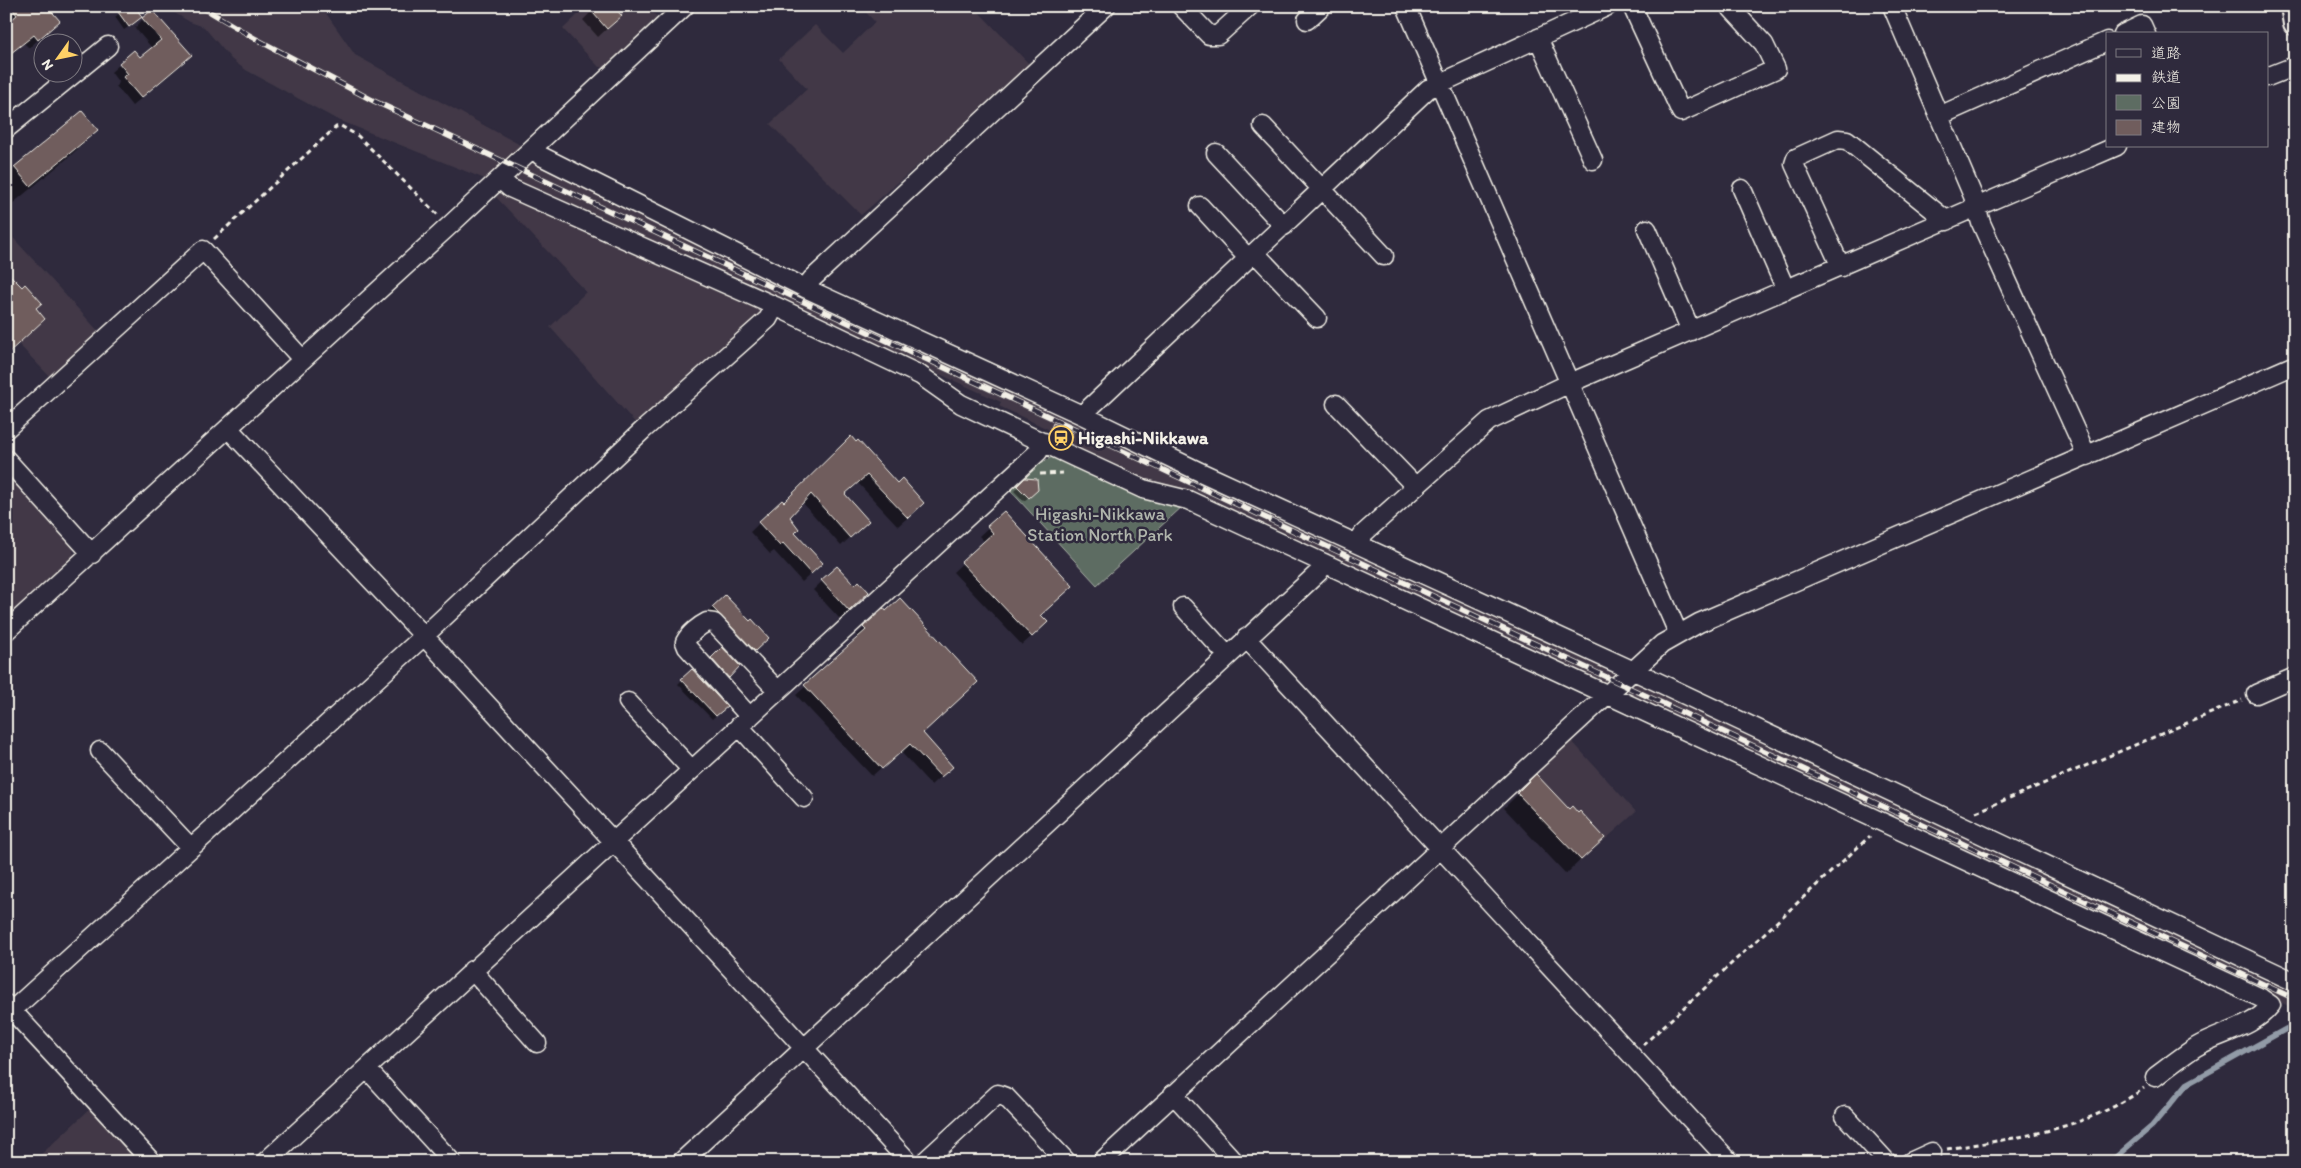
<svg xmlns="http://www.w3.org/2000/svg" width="2301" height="1168" font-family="Itim,'Klee One',sans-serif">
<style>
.built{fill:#423947}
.green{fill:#5d6c62;stroke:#a8aea5}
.shadow{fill:#0007}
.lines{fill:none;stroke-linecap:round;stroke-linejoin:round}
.stream{stroke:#929ba7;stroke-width:5.5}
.building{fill:#705d5d;stroke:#f4f1e8}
.minor-casing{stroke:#f4f1e8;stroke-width:21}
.major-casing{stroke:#f4f1e8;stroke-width:26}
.path{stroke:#f4f1e8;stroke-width:3;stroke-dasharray:5 4;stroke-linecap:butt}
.minor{stroke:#2f2a3d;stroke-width:18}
.major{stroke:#2f2a3d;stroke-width:22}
.rail-casing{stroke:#f4f1e8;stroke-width:5.5}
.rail{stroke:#2f2a3d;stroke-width:4;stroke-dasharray:11;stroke-linecap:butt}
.labels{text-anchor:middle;stroke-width:5;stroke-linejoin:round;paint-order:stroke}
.poi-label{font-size:18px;font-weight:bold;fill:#f4f1e8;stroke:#2f2a3d;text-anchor:start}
.park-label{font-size:18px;fill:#b0b5ac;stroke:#2f2a3d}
</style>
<rect width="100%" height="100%" fill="#2f2a3d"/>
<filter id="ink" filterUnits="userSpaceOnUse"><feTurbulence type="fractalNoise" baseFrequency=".02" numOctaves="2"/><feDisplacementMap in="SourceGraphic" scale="10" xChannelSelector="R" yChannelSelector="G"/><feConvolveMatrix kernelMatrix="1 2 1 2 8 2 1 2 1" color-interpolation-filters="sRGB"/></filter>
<g filter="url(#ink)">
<path class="built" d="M163,6H321L355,55L522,146L485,179L336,119L246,70L232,60L204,27L190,22Z
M587,6H647L657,17L605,67H599L563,29Z
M860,6H973L1031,66L861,215L770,124L807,89L779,59L815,25L843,53L875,22Z
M532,160L545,165L1617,671L1604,686L1176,489L1149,481L1048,436L1050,430L999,406L1001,402L512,179Z
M507,192L763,305L765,311L639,427L550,327L586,292L496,197L501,193Z
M6,230L100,333L51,378L6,331Z
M6,469L72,543L74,557L6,618Z
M1637,677L2295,988V1009L1624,696Z
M1570,739L1636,812L1580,862L1514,791Z
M92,1107L144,1162H33Z"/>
<path class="green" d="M1054,456L1184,505L1097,585L1008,488L1037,465Z"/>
<path class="shadow" d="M13,6L49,30L29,48L24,43L6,58V25L8,24L6,13Z
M128,6L137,21L124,30L115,17Z
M592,11L612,24L598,37L583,20Z
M143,19L182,64L132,106L116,86L119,83L111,72L120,64L140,59L152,48L135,28Z
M97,130L70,156L6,209V177L15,168Z
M1054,425L1068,442L1064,446L1046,437Z
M851,438L914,512L898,526L858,483L844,495L859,529L841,546L802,502L788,517L793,533L813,572L802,582L774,551L770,554L750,532L782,501L784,504Z
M1026,479L1037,490L1024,501L1014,491Z
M1004,513L1040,615L1038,631L1022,645L953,572L985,542L979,536Z
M837,567L855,587L859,601L840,619L813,590Z
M725,596L750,623L768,638L746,659L704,616Z
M884,610L921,733L942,775L931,785L900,751L872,776L796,695L858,639L856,636Z
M712,659L730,676L719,685L703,667Z
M692,670L725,707L712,719L678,684Z
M1536,776L1589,852L1566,874L1504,808Z
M91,1158L94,1162H87Z"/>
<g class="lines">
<path class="stream" d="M2110,1162L2152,1126L2187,1084L2295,1024"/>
</g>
<path class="building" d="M10,6H47L60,21L38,40L34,35L6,57V24L17,15Z
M126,6H135L142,17L129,27L118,12Z
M587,6H613L622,16L607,29Z
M152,10L192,55L141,98L123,77L128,74L119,63L134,50L140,57L161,40L142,18Z
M82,111L98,130L30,186L14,167Z
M6,271L22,287L25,284L42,303L36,308L45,319L6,355Z
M1053,423L1073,432L1069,443L1049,433Z
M851,436L856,442L858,440L897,483L902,478L924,503L908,518L867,475L845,494L869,521L850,538L811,494L790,517L799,529L795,533L823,563L811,574L783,543L780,546L758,522L782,500L784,502Z
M1025,478L1037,479L1038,490L1029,498L1017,486Z
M1004,511L1073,586L1041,615L1048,622L1032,637L961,562L993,533L987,526Z
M837,566L855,585L859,581L869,592L849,611L821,580Z
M725,595L750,621L752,619L769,638L755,651L712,607Z
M900,598L978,682L923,733L953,767L941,777L910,744L882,769L804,685L866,630L863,627L884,608L886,611Z
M722,647L740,666L729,678L711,658Z
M692,669L727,707L716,716L681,679Z
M1536,774L1569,809L1572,806L1578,813L1580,811L1605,838L1581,860L1517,793Z"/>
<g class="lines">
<g class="minor-casing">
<path id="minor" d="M1181,6L1209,35H1218L1250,6
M1406,6L1678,633
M1632,6L1681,112L1776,69L1764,44L1729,6
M1892,6L1973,196L1981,223L2087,456
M1307,20L1322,6
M2123,34L2142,25L2146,34
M1538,38L1593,160
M2267,77L2295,66
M1939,116L2107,41
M1263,126L1384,256
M6,129L108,46
M533,148L541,156L805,288L1082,415L1198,471L1649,678L2295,982
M1216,153L1284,226
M500,179L510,188L775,306L920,375L961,404L1076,458L1143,489L1188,500L2261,998L2271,1005C2252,1029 2221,1032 2196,1047C2182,1056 2168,1067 2155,1077
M1742,189L1786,290
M1200,206L1248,258
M1647,229L1691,331
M1255,253L1317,318
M1841,267L1794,164L1796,158L1838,139L1847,140L1947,221
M805,288L812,279L1106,6
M1336,404L1415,486
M1082,415L1428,89L1608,6
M228,428L424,636L909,1162
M6,429L203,250L302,359
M6,459L92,554
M1357,543L1363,534L1489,421L1570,383L2117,146
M1183,607L1227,655
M6,631L449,226L685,6
M1246,638L1730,1162
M2256,694L2295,677
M628,702L691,769
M750,717L687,647L685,642C689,634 699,626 707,622L714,623L778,691
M739,726L804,798
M100,751L191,848
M472,970L537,1043
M6,1004L152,1162
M6,1016L424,636L643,430L768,319L775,306
M367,1069L452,1162
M1173,1094L1235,1162
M1845,1116L1887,1162
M265,1162L1038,452L1044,442
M681,1162L1319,572L1324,563
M924,1162L998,1094L1006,1097L1067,1162
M1101,1162L1662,644L1699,623L2295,365
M1910,1162L1932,1152"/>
</g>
<g class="major-casing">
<path id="major" d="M2292,6L2295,24"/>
</g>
<path class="path" d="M214,239L336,127L341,126L358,136L438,215
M1040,474L1066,473
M1976,812L2242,700
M1643,1045L1870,836
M1947,1149C2015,1138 2087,1130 2144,1088"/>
<use href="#minor" class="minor"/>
<use href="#major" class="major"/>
<g class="rail-casing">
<path id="rail" d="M200,6L256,39L374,101L2295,999"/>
</g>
<use href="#rail" class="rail"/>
</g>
</g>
<defs>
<g id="station-ring" transform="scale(1.25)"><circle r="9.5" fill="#2f2a3d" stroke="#ffd166" stroke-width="1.5"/><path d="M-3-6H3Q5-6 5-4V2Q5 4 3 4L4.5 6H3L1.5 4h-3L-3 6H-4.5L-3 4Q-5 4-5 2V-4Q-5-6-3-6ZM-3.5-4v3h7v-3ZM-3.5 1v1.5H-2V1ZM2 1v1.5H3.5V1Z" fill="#ffd166"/></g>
</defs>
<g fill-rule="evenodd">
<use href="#station-ring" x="1061" y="438"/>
</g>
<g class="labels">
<g class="poi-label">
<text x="1078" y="444">Higashi-Nikkawa</text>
</g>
<g class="park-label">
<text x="1100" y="520">Higashi-Nikkawa<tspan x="1100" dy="21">Station North Park</tspan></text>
</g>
</g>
<rect width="2301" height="1168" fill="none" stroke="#2f2a3d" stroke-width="25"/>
<rect x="12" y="12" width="2276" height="1143" fill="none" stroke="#f4f1e8" stroke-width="2" filter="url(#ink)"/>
<rect x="2106" y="32" width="162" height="115" fill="#2f2a3d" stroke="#7e7a81"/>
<rect x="2116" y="49" width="25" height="8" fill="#2f2a3d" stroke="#7e7a81"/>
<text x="2151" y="58" font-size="15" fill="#f4f1e8">道路</text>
<rect x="2116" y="74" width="25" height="8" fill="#f4f1e8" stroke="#7e7a81"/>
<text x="2151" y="82" font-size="15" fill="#f4f1e8">鉄道</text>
<rect x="2116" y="95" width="25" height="15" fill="#5d6c62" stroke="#7e7a81"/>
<text x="2151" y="108" font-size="15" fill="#f4f1e8">公園</text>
<rect x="2116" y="120" width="25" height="15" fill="#705d5d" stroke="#7e7a81"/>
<text x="2151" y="132" font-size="15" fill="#f4f1e8">建物</text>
<g transform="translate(58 58) rotate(237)"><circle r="24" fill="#2f2a3d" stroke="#7e7a81"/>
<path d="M0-4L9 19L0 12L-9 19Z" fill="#ffd166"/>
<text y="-8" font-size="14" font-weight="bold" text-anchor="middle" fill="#f4f1e8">N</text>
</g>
</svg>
